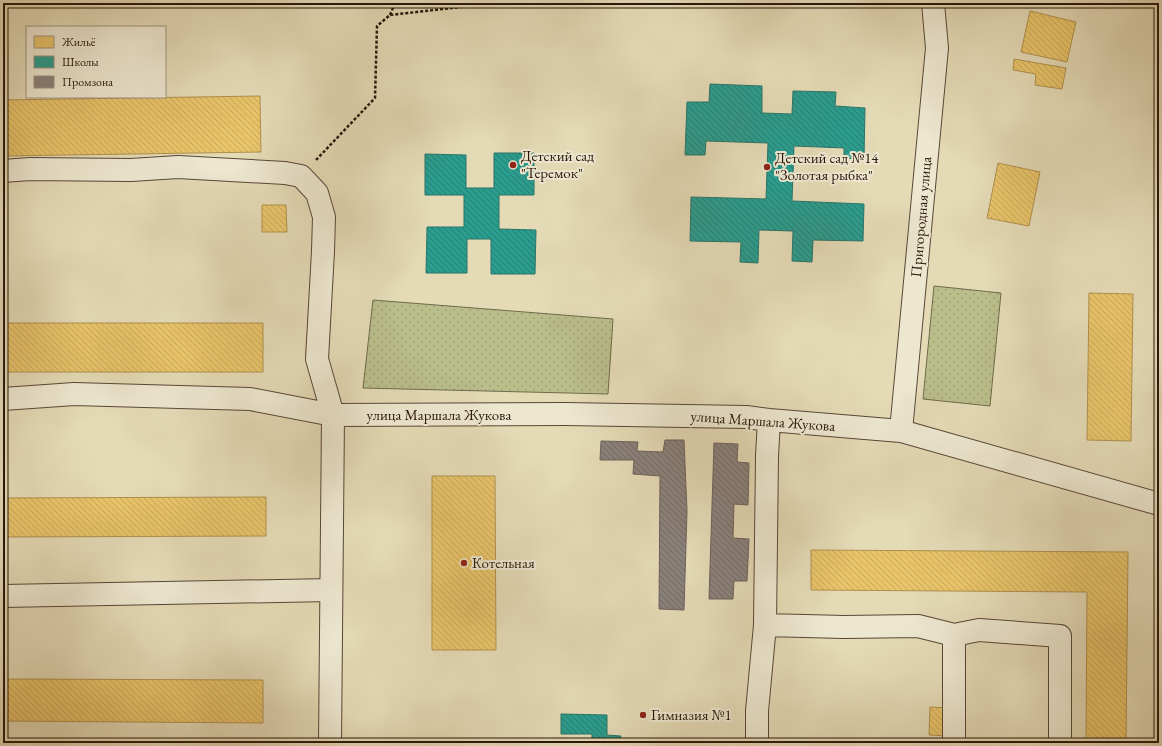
<svg xmlns="http://www.w3.org/2000/svg" width="1162" height="746" font-family="'EB Garamond',serif">
<style>
.green{fill:url(#green-dots);stroke:#706a4b}
.homes{fill:url(#homes-back-hatch);stroke:#af904e}
.schools{fill:url(#schools-back-hatch);stroke:#297467}
.industry{fill:url(#industry-back-hatch);stroke:#6d615a}
.lines{fill:none;stroke-linecap:round;stroke-linejoin:round}
.minor-casing{stroke:#574736;stroke-width:24}
.path{stroke:#28160b;stroke-width:2.5;stroke-dasharray:3 2;stroke-linecap:butt}
.minor{stroke:#ede7d0;stroke-width:22}
.poi-dot{fill:#8f2418;stroke:#ede7d0;stroke-width:1.5}
.labels{text-anchor:middle;stroke-width:4;stroke-linejoin:round;paint-order:stroke}
.poi-label{font-size:15px;fill:#28160b;stroke:#ede7d0;text-anchor:start}
.street-label{font-size:15px;fill:#28160b;stroke:#ede7d0}
</style>
<defs>
<pattern id="green-dots" width="8" height="8" patternUnits="userSpaceOnUse"><rect width="8" height="8" fill="#b9be8b"/><path d="M2 2h.1M6 6h.1" fill="none" stroke="#9fa377" stroke-width="1.8" stroke-linecap="round"/></pattern>
<pattern id="homes-back-hatch" width="6" height="6" patternUnits="userSpaceOnUse"><rect width="6" height="6" fill="#e9c46a"/><path d="M-1 5l2 2M0 0l6 6M5-1l2 2" fill="none" stroke="#c8a85b"/></pattern>
<pattern id="schools-back-hatch" width="6" height="6" patternUnits="userSpaceOnUse"><rect width="6" height="6" fill="#2a9d8f"/><path d="M-1 5l2 2M0 0l6 6M5-1l2 2" fill="none" stroke="#247f73"/></pattern>
<pattern id="industry-back-hatch" width="6" height="6" patternUnits="userSpaceOnUse"><rect width="6" height="6" fill="#8a817c"/><path d="M-1 5l2 2M0 0l6 6M5-1l2 2" fill="none" stroke="#716964"/></pattern>
</defs>
<rect width="100%" height="100%" fill="#e4dab6"/>
<filter id="stains"><feTurbulence type="fractalNoise" baseFrequency=".005" numOctaves="4"/><feColorMatrix values="0 0 0 0 .2 0 0 0 0 .09 0 0 0 0 .02 0 0 0 .5 -.17"/></filter>
<radialGradient id="worn" r=".72"><stop offset=".6" stop-color="#630" stop-opacity="0"/><stop offset="1" stop-color="#630" stop-opacity=".3"/></radialGradient>
<path class="green" d="M934,286L1001,293L990,406L923,399Z
M373,300L613,319L608,394L363,388Z"/>
<path class="homes" d="M1030,11L1076,22L1067,62L1021,52Z
M1014,59L1066,68L1062,89L1035,85L1036,74L1013,70Z
M260,96L261,152L3,156V100Z
M998,163L1040,172L1029,226L987,218Z
M262,205H286L287,232H262Z
M1089,293L1133,294L1131,441L1087,440Z
M3,323H263V372H3Z
M432,476H495L496,650H432Z
M266,497V536L3,537V498Z
M811,550L1128,552L1126,743H1086L1087,592L811,590Z
M3,679L263,680V723L3,721Z
M930,707L948,708L947,736L929,735Z"/>
<path class="schools" d="M710,84L762,86V113L792,114L793,91L836,92L835,106L865,108L864,159L844,158V148L794,146L792,201L864,204L863,241L813,240L812,262L792,261L793,231L759,230L758,263L740,262L741,242L690,241L691,197L766,199L768,143L706,141L705,155H685L687,102H709Z
M494,153H534V195H499V229L536,230L535,274H491V239H467V273H426L427,227H464V195H425V154L466,155V188H494Z
M561,714L607,715V735L621,736L620,743H592V734H561Z"/>
<path class="industry" d="M665,440H684L687,511L684,610L659,609L660,476L633,474L634,460H600L601,441L638,442L637,451L663,452Z
M714,443L738,444L737,462L749,463L748,505L734,504L733,538L749,539L747,581H734L733,599H709Z"/>
<g class="lines">
<g class="minor-casing">
<path id="minor" d="M3,171L30,169L131,170L178,167L285,173L301,176L317,193L324,217L323,251L317,359L333,415L330,743
M3,399L74,394L250,399L333,415L565,414L746,417L769,420L901,431L1159,504
M769,420L767,456L765,625L844,627L918,626L954,635V743
M901,431L937,48L933,3
M3,596L330,590
M954,635L979,630L1060,636V743
M757,743V711L765,625"/>
</g>
<path class="path" d="M390,15L395,3
M316,160L375,98L377,26L390,15L496,3"/>
<use href="#minor" class="minor"/>
</g>
<g class="poi-dot">
<circle cx="513" cy="165" r="4"/>
<circle cx="767" cy="167" r="4"/>
<circle cx="464" cy="563" r="4"/>
<circle cx="643" cy="715" r="4"/>
</g>
<g class="labels">
<g class="poi-label">
<text x="521" y="161">Детский сад<tspan x="521" dy="17">"Теремок"</tspan></text>
<text x="775" y="163">Детский сад №14<tspan x="775" dy="17">"Золотая рыбка"</tspan></text>
<text x="472" y="568">Котельная</text>
<text x="651" y="720">Гимназия №1</text>
</g>
<g class="street-label">
<text transform="translate(921 217) rotate(-85)" y="5">Пригородная улица</text>
<text x="439" y="420">улица Маршала Жукова</text>
<text transform="translate(763 421) rotate(4)" y="5">улица Маршала Жукова</text>
</g>
</g>
<rect width="1162" height="746" fill="none" stroke="#e4dab6" stroke-width="16"/>
<rect x="4" y="4" width="1154" height="738" fill="none" stroke="#28160b" stroke-width="2"/>
<rect x="8" y="8" width="1146" height="730" fill="none" stroke="#28160b"/>
<rect x="26" y="26" width="140" height="72" fill="#ede7d0" stroke="#9e9381"/>
<rect x="34" y="36" width="20" height="12" fill="#e9c46a" stroke="#9e9381"/>
<text x="62" y="46" font-size="12" fill="#28160b">Жильё</text>
<rect x="34" y="56" width="20" height="12" fill="#2a9d8f" stroke="#9e9381"/>
<text x="62" y="66" font-size="12" fill="#28160b">Школы</text>
<rect x="34" y="76" width="20" height="12" fill="#8a817c" stroke="#9e9381"/>
<text x="62" y="86" font-size="12" fill="#28160b">Промзона</text>
<rect width="100%" height="100%" filter="url(#stains)"/>
<rect width="100%" height="100%" fill="url(#worn)"/>
</svg>
